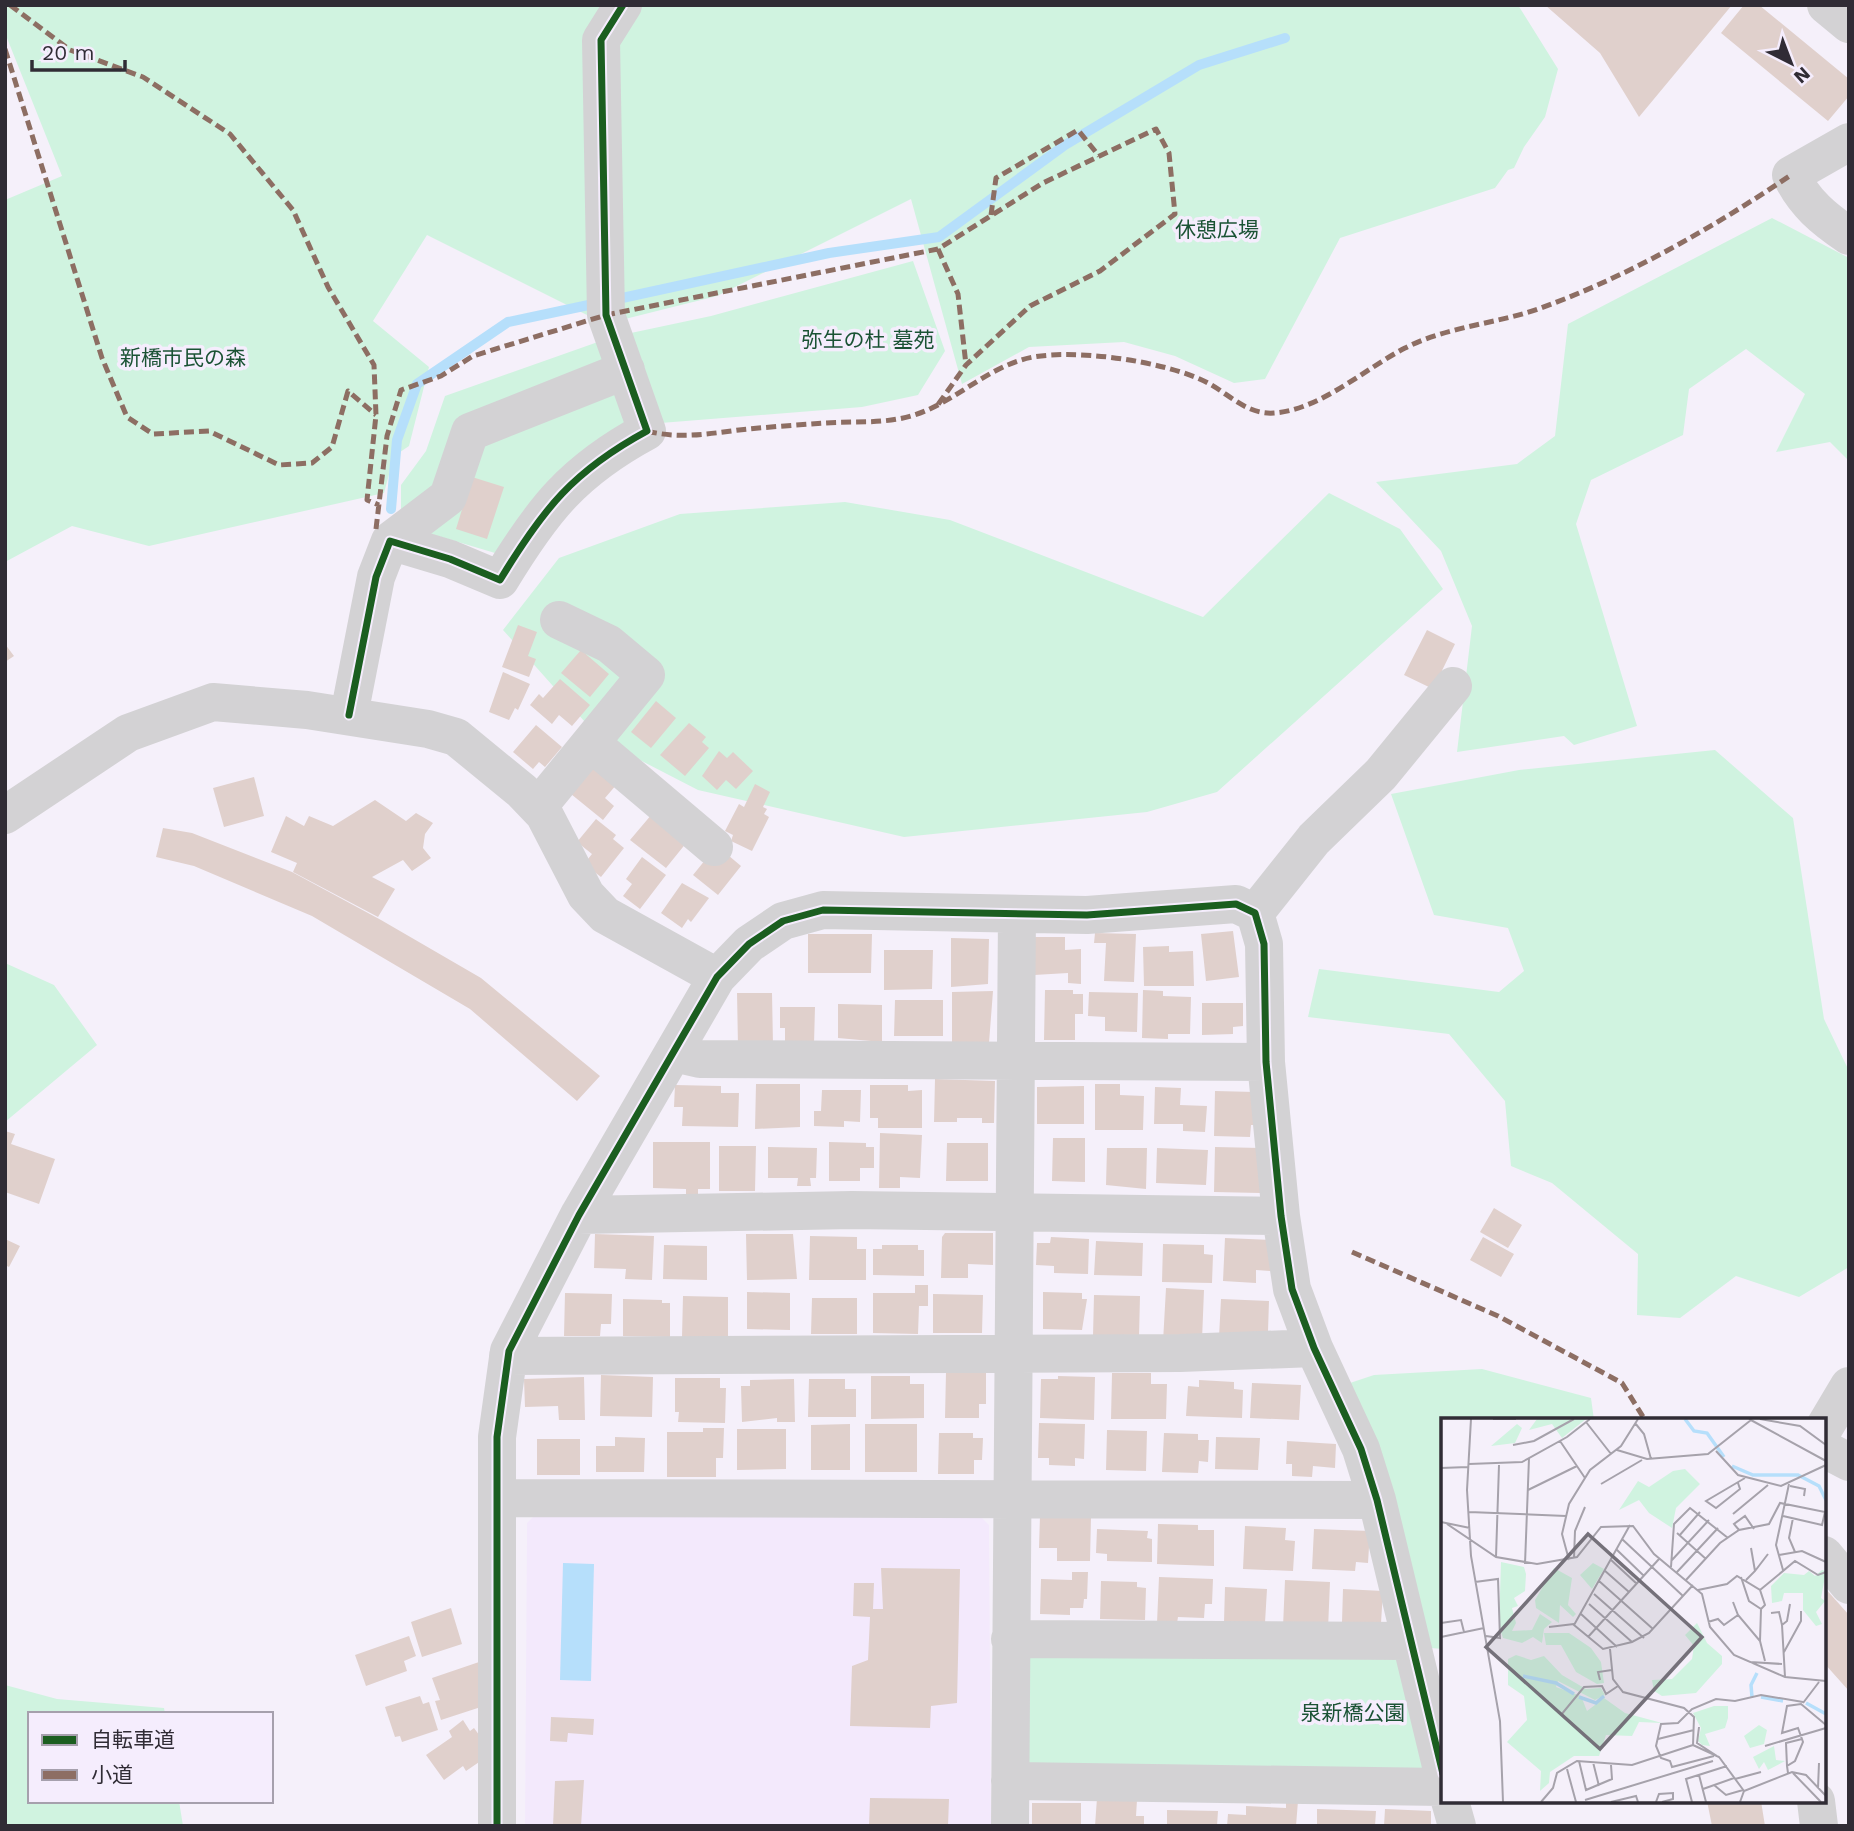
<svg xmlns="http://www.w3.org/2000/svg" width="1854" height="1831" font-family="'Work Sans','Noto Sans JP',sans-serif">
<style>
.built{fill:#f3e9fc}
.green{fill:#d0f3e0}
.water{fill:#b6dffb}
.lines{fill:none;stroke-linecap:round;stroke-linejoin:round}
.stream{stroke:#b6dffb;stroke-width:10}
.building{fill:#e0d0cc}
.minor{stroke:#d3d2d4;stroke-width:38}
.major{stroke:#d3d2d4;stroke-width:38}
.quiet{stroke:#8d6e63;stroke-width:5;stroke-dasharray:10 5;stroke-linecap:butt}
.cycleway-casing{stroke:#f5edfd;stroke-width:11}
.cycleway{stroke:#1b5e20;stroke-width:7}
.labels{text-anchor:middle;stroke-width:7;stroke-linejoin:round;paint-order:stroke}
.park-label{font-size:21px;fill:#1b5335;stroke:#f5edfd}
.inset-river{fill:none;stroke:#b6dffb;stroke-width:3.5}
.inset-road{fill:none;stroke:#a6a2ab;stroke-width:2}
.view{fill:#75717a;fill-opacity:0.15;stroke:#75717a;stroke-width:3.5}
.inset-edge{fill:none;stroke:#302c35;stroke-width:3.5}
</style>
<rect width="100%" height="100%" fill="#f5f0fa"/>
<path class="built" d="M535,1515L980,1516L989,1525L991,1826H525L527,1523Z"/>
<path class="green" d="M5,5H1518L1558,69L1545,117L1524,147L1514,168L1508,170L1495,188L1340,238L1265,379L1234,383L1175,356L1124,342L1029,347L962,384L911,199L717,296L605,324L427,235L373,321L429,367L409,446L394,456L384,493L149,546L72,526L5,562V200L62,176L5,33Z
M1772,218L1849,258V461L1830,442L1776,452L1805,394L1746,349L1689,389L1683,435L1591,480L1576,524L1637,726L1574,745L1564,736L1457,752L1472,626L1441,551L1376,482L1517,464L1555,436L1568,324Z
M913,261L945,351L918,395L862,407L623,426L552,477L495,553L401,525V485L426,451L445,396L612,337L711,316Z
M1329,493L1400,529L1443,589L1217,792L1147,812L904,837L698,790L601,740L503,630L559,558L680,514L845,502L950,520L1203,617Z
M1715,750L1793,818L1824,1019L1849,1071V1267L1799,1297L1736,1276L1680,1318L1637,1315L1638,1254L1552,1183L1511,1166L1505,1101L1449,1034L1308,1017L1319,969L1499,992L1524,971L1508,928L1434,915L1391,794L1519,770Z
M5,963L54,985L97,1045L5,1122Z
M1482,1369L1591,1398L1594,1420H1443V1649L1418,1647L1350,1383L1374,1375Z
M1023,1651L1401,1653L1426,1774L1022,1767Z
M5,1685L57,1699L164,1708L165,1714H30V1801H179L183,1826H5Z"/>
<path class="water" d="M563,1563L594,1564L591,1681L560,1680Z"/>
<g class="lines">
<path class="stream" d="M613,300L829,253L939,237L1065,145L1199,65L1285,38
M391,509L397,440L417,384L508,322L598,303"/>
</g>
<path class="building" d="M1545,5H1732L1639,117L1600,53Z
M1744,5H1759L1849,79V96L1828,121L1721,33Z
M472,477L504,487L487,539L456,529Z
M518,625L537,632L528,656L536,659L529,677L502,667Z
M1427,630L1455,644L1433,689L1404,675Z
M5,644L14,656L5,662Z
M581,650L609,674L590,697L561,673Z
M503,672L530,684L518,710L515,708L509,720L489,712Z
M560,679L590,705L572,726L559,715L552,724L530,705L539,694L543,698Z
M656,701L676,718L651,748L631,732Z
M689,723L706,737L702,742L709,748L685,776L660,755Z
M536,725L562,747L545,767L539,762L533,769L513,752Z
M719,751L727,758L733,752L753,771L736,789L726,780L717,790L702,776Z
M595,766L617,784L605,798L614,806L603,820L571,794Z
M254,777L264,816L224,827L213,788Z
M755,784L770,792L763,807L767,809L764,814L769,817L752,851L731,841L733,835L725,831L739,804L744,807Z
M375,800L406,821L416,813L433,823L425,834L423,848L431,858L412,871L403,860L372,877L395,889L378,917L293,872L297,863L271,852L286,816L304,826L309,816L333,826Z
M652,814L687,842L666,868L630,840Z
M596,819L616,835L613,839L624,848L601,877L584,864L592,854L577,842Z
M163,828L192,833L292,872L381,920L481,978L600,1076L577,1101L470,1009L312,916L194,866L156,857Z
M722,850L741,866L718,895L693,875L710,854Z
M642,857L666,875L640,909L623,896L632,884L626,879Z
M682,883L709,898L691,922L688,919L682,928L661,913Z
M1233,931L1239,977L1206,981L1201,934Z
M1095,933L1136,934L1134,982L1104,981L1106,943H1094Z
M808,934H872L871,973H808Z
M1034,937H1065V950L1081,949V984L1068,983V973L1034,975Z
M951,938L989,939L988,984L951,987Z
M1169,946V952L1193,951L1194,986H1144L1143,947Z
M884,950H933L932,989L884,990Z
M1045,990H1073V994H1083V1014H1075V1040H1044Z
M1143,990L1163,991V996L1191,997L1190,1034H1168V1039L1142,1038Z
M993,991L989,1043H952V992Z
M1089,992L1138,993L1137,1032L1105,1031V1017L1088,1016Z
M737,993H772L773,1045L738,1046Z
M895,1000H943V1036H894Z
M1202,1003H1243V1026L1233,1027V1034L1202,1035Z
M838,1004L882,1005V1042L838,1038Z
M780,1007H815L814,1044H785V1028H780Z
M935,1079L995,1081L994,1123H982V1118H957V1122H934Z
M756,1084H800V1127L755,1129Z
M1095,1084H1120V1095L1144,1096L1143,1130H1095Z
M675,1085L721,1086V1093H739L738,1127L682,1126L683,1107H674Z
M870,1085H908V1091L922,1090V1128H878V1118H870Z
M1084,1086V1124H1037V1087Z
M1155,1087L1181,1088L1180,1105L1207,1106L1205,1132L1183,1131V1124H1154Z
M822,1090H861L860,1122L844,1121V1127L814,1126V1111H821Z
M1215,1091L1255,1092L1254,1125H1251L1250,1137L1214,1136Z
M5,1131L15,1134L11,1144L55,1159L39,1204L5,1192Z
M880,1133L922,1135L920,1178L900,1177V1188H879Z
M1053,1138H1085V1182L1052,1181Z
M653,1142H710V1189H698V1198H686V1189L653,1188Z
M829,1142L866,1143V1147H874V1168H860V1181H829Z
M947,1143H988V1181H946Z
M719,1146H756L755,1191H719Z
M768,1147L817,1148L816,1178H810L811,1186H797L798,1178H768Z
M1215,1147L1261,1148L1260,1193L1214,1192Z
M1107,1148H1147L1146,1189L1106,1185Z
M1157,1148L1208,1150L1206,1185L1156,1183Z
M1494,1208L1522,1225L1508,1248L1480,1232Z
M945,1233H993V1265L968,1264V1278H941L942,1237Z
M595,1234L654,1236L652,1280L625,1279L626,1269L594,1268Z
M746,1234H793L797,1279L747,1280Z
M810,1236L857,1237V1249H866V1280H809Z
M1051,1237L1089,1239L1088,1274L1054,1273V1266L1036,1265L1037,1243H1050Z
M1483,1237L1514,1254L1501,1277L1470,1260Z
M1225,1238L1272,1240L1270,1271L1256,1270V1283L1223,1281Z
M5,1239L20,1246L9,1267L5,1265Z
M1096,1241L1143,1243L1142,1276L1094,1275Z
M1163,1244L1204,1245V1254L1213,1255L1212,1283L1162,1282Z
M664,1245L707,1246V1280L663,1279Z
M882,1245H918V1250H924V1276L873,1275V1249H882Z
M915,1285H928V1306H919L918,1334L873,1333V1293H915Z
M1166,1288L1204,1290L1202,1340L1163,1342Z
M747,1292L790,1293V1330L747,1329Z
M1043,1292L1082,1293V1299H1087L1082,1330L1043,1329Z
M565,1293L612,1294L611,1324H601L600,1336H564Z
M933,1294L983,1295L982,1333H933Z
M1094,1295L1140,1296L1139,1337L1093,1336Z
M683,1296L728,1297V1337H682Z
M812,1298H857V1334H811Z
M623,1299L662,1300V1303H670V1337L623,1336Z
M1221,1299L1269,1301L1268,1331L1219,1337Z
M946,1372H986V1404H979V1418H945Z
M1112,1373H1151V1384H1167L1166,1419H1111Z
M601,1375L653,1377L652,1417L600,1416Z
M871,1376H910V1384H924V1418L871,1419Z
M1058,1376L1095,1377L1094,1420L1040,1418L1041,1379H1058Z
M584,1377L585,1420H559L558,1406L525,1407L524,1379Z
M675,1378H720V1388H726L725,1423L678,1422L679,1412H675Z
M794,1379L795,1422H777V1418L742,1422L741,1386H750V1380Z
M809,1379H845V1389H856V1417H808Z
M1199,1380L1234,1382V1389L1243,1390L1242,1418L1186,1416L1188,1386L1199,1387Z
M1252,1383L1301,1385L1299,1420L1250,1418Z
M1039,1423L1085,1424L1084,1459L1075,1458V1466L1049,1465V1458H1038Z
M850,1424V1470H811V1425Z
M865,1424H917V1472H865Z
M703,1428H724L723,1458H716V1477H667V1432H703Z
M737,1429H786V1469L737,1470Z
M1107,1430L1147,1431L1146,1471L1106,1470Z
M939,1433H973V1438H983L982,1460H974V1474H938Z
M1164,1433L1198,1434V1440H1209L1208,1462L1199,1461L1198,1473L1162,1472Z
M615,1437L645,1438L644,1472H596V1446H615Z
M1216,1437L1260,1438L1258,1470L1215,1469Z
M537,1439H580V1475H537Z
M1287,1441L1336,1444L1335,1468L1313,1466L1312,1477L1292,1476V1464H1286Z
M1040,1516L1091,1517L1090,1561H1057V1548H1039Z
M1158,1524L1198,1525V1530H1214V1566L1157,1564Z
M1245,1526L1286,1528L1285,1540L1295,1541L1293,1571L1243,1569Z
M1097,1529L1148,1531L1147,1538L1152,1539V1562L1107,1561V1554L1096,1553Z
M1314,1529L1370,1531L1368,1563L1356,1562L1355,1571L1312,1569Z
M881,1568L960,1569L957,1703L931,1706L930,1728L850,1726L852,1666L868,1660L870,1617L853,1616L854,1583H874L873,1609H883Z
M1072,1572H1088L1087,1599H1084L1083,1608H1070V1615L1040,1614L1041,1579L1072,1580Z
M1159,1577L1213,1579L1212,1604H1205L1204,1618L1178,1617L1177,1623H1157Z
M1285,1580L1330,1582L1328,1629L1283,1627Z
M1101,1581L1137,1582V1587L1146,1588L1145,1620L1100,1619Z
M1225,1587L1267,1589L1265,1623L1224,1622Z
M1824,1587L1849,1615V1691L1824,1663Z
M1343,1589L1383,1591L1381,1623L1342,1622Z
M451,1608L462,1644L422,1657L411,1622Z
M409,1636L416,1656L404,1661L407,1671L366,1686L355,1655Z
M482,1661L487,1705L441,1720L435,1701L440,1700L432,1678Z
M420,1696L423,1704L429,1702L438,1730L402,1742L400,1736L395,1737L385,1707Z
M551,1717L594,1719L593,1735L568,1733L567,1742L550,1741Z
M463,1720L470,1731L474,1728L485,1743V1758L466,1771L463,1766L444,1780L426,1755L452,1737L449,1731Z
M584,1780L581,1826H553L555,1781Z
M870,1798L949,1799L948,1826H869Z
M1097,1798L1137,1800L1136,1816H1144V1826H1095Z
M1286,1800L1298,1801L1296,1826H1227L1228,1814L1246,1815V1806L1286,1808Z
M1707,1801H1761L1765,1826H1712Z
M1032,1803H1081V1826H1032Z
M1317,1809L1376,1811L1375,1826H1317Z
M1385,1809L1431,1811V1826H1384Z
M1167,1810L1218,1811L1217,1826H1167Z"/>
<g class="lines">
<path class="minor" d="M1849,142L1791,175C1804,203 1824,219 1849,236
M390,541L448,497L470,432L626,370
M349,715L376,577L390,541L450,559L500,580C543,509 573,471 647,431L606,315L601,40L623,5
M591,743L714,847
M538,807L646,675L609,644L559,620
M5,815L128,733L213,702L307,710L428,729L456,737L522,791L544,814L586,895L605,915L717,977
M1255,913L1314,839L1381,774L1453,686
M674,1053L700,1059L1266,1062
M579,1215L852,1210L1281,1216
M508,1356L1180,1353L1314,1348
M1824,1428L1849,1386
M1824,1449L1849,1462
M499,1498L1377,1500
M1824,1555L1849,1585
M1010,1639L1410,1641
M1010,1781L1443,1787
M1450,1801L1457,1826
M1816,1801L1819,1826
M497,1826V1437L509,1351L579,1215L717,977L749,944L783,921L823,910L1087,915L1236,904L1255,913L1264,944L1266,1062L1281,1216L1292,1289L1314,1348L1361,1449L1377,1500L1443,1774
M1010,1826L1017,914"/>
<path class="major" d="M1826,5L1849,24"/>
<path class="quiet" d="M10,5L70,50L143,77L230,134L293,210L328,287L374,365L376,415L367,500L379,505
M5,49L102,358L127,417L153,434L209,431L279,465L312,463L332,447L348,391L376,415
M991,215L996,178L1078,130L1099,156
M938,249L958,294L966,365
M647,431C678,439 708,434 739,430C767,427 797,425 825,423C854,421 883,424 911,416C950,405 982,372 1021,360C1065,346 1167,361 1208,383C1229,394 1247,415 1274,413C1320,410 1366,368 1405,348C1448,326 1497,324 1541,308C1629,276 1714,227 1791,175
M376,529L387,436L401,390L441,376L473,356L606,315L938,249L1043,183L1156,129L1169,153L1175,214L1100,271L1030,306L966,365L937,406
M1352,1252L1498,1316L1622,1383L1645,1420"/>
<g class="cycleway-casing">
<path id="cycleway" d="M349,715L376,577L390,541L450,559L500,580C543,509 573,471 647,431L606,315L601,40L623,5
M497,1826V1437L509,1351L579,1215L717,977L749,944L783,921L823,910L1087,915L1236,904L1255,913L1264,944L1266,1062L1281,1216L1292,1289L1314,1348L1361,1449L1377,1500L1443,1774"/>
</g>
<use href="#cycleway" class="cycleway"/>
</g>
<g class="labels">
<g class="park-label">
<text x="1217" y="237">休憩広場</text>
<text x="868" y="347">弥生の杜 墓苑</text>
<text x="183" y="365">新橋市民の森</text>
<text x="1353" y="1720">泉新橋公園</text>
</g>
</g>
<g transform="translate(1441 1418)">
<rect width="385" height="385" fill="#f5f0fa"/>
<path d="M96,1H145L121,20L111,6L88,12ZM76,6L81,10L74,25L50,28ZM244,51L259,66L235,90L231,110L208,95L198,82L178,92L197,63L208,69L232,53ZM60,144L83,149L85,156L84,173L73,180L77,188L71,190L75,205L71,213L91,212L99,196L111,204L103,211L101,225L92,219L81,225L62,220L58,208ZM152,145L163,151L151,171L139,157ZM113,150L131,160L127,187L135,196L132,199L119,187L118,205L95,190L94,182ZM381,152L385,153L380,180L384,183L375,194L381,206L375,208L362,192V175H343L341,183L331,185L330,168L343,155L363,157L368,153L374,158ZM256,205L266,225L281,238V246L255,275L221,278L213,273L211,262L231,261L251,241L253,228L244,217ZM103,215H128L150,230L160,244L163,265L156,266L135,254L120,227H105ZM75,237L90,242L103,238L121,257L145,271L160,270L164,277L154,282L117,263L115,269L140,278L146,293L163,280L184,295L221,305L198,304L191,318L165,317L158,338H133L109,354L108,365L99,373L100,353L66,324L86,302L83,278L67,267V241ZM273,288H287V300L284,310L264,316L269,328L261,327L257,323L260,310L252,295ZM318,307L326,312L323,326L309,330L303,318ZM333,328L335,342L344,343L327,352L323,344L318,351L312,339Z" fill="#d0f3e0"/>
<path class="inset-river" d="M244,1L253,13L266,15L283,39M291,48L312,57H357L378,68L385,82M82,258L115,265L133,276M138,279L155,285L163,278M311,279L310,267L316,255M320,279L342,283M365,285L385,296"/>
<path class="inset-road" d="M30,1L26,72L30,138L59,303L62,384M52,1H75M308,1L385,43M319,1L359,8L385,27M145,4L170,36M194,5L203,16L210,41M119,23L144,60M72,27L93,23L133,1M176,32L206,41L267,36L310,2M275,33L297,57L340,68L385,47M28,46L81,44L126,19L149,1M0,50L27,49M297,65L299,71L275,90L265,83L304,60M160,66L201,42M349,68L364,71L363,78M87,72L136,48M28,94L125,98M292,96L327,67M352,100L348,120L354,134M0,104L29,110M6,106L55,139L96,146L136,139L160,109L192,108L213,136L261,176L269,209L293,237L344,259L385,263M189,107L133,207L162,231L191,224L208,215L252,167M298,112L293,106L304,98L313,111M236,115L265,141M238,118L259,94M181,121L242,178M175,131L203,158M338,137L361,133L385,144M55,139L58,47M133,140L134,113L144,89M169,141L196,166M128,142L121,116L128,86L149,52L180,28L197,1M231,142L268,102M84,146L88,40M230,149L233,106L249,90L287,120M163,152L188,174M342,152L335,127L348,66M314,153L327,136M236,154L277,110M300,159L308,183L320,191M245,162L279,125L298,112L328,106L339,85L384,94L381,107L342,98M305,162L314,153L310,130M158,163L212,211M34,164L57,161L59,220L45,218M257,172L286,166L296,158L319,172L324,187L320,191L319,223M319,172L354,143L377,157L385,154M153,176L203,220M292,184L297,197L319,223L324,243M148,186L191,224M330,195L338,194L341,207L344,259M140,196L176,229M267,204L277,201L283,207L297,197M0,205L20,202L23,214M341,207L346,203L349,186M108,209L133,206M0,219L43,210M147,219L218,141M169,231L172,261L182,274L243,290L253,299L252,327L278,339L303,373M343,234L360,203V193M309,244L341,246M159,262L157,254L171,252M362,285L378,264M120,297L143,269L161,268L165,276L177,268M258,309L256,325L276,338M217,321L253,312M324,328L385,310M273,338L231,349L229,343L220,340L215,328L220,306L237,305L251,291L275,281L294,283L320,277L362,284M138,343L145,372L171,361L170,347M152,344L158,368M346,348L345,325L361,321M126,351L135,384M347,355L346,348L354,343L362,324L357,310L341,315L346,288L360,286L385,307M352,355L380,384M258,357L265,384M294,361L320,354M273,367L285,377L302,372M377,370L378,345M262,371L293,360M144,382L272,343M100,384L112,370L116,355L136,343L191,347L252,327M170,384L195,378L197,384M215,384L218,376L232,375V381L221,384M251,384L245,361L286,348M299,384L303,373L351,354L365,357L385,378"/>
<path class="view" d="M147,116L261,219L159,331L45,229Z"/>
<rect width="385" height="385" class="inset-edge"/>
</g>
<rect width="1854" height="1831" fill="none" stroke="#302c35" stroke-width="14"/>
<rect x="28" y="1712" width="245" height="91" fill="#f5edfd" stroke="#a6a0ad" stroke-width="2"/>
<rect x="42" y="1735" width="35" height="10" fill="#1b5e20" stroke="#a6a0ad" stroke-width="2"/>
<text x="91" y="1747" font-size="21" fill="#302c35">自転車道</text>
<rect x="42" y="1770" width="35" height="10" fill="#8d6e63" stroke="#a6a0ad" stroke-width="2"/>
<text x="91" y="1782" font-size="21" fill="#302c35">小道</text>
<g transform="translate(1791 63) rotate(138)" stroke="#f5edfd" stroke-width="5" paint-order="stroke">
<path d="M0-5L12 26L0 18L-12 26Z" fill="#302c35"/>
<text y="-10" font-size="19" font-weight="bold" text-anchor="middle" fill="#302c35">N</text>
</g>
<path d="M32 60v10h93v-10" fill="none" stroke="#302c35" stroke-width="3.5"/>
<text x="42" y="60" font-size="21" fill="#302c35" stroke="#f5edfd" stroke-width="5" paint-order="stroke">20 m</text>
</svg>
